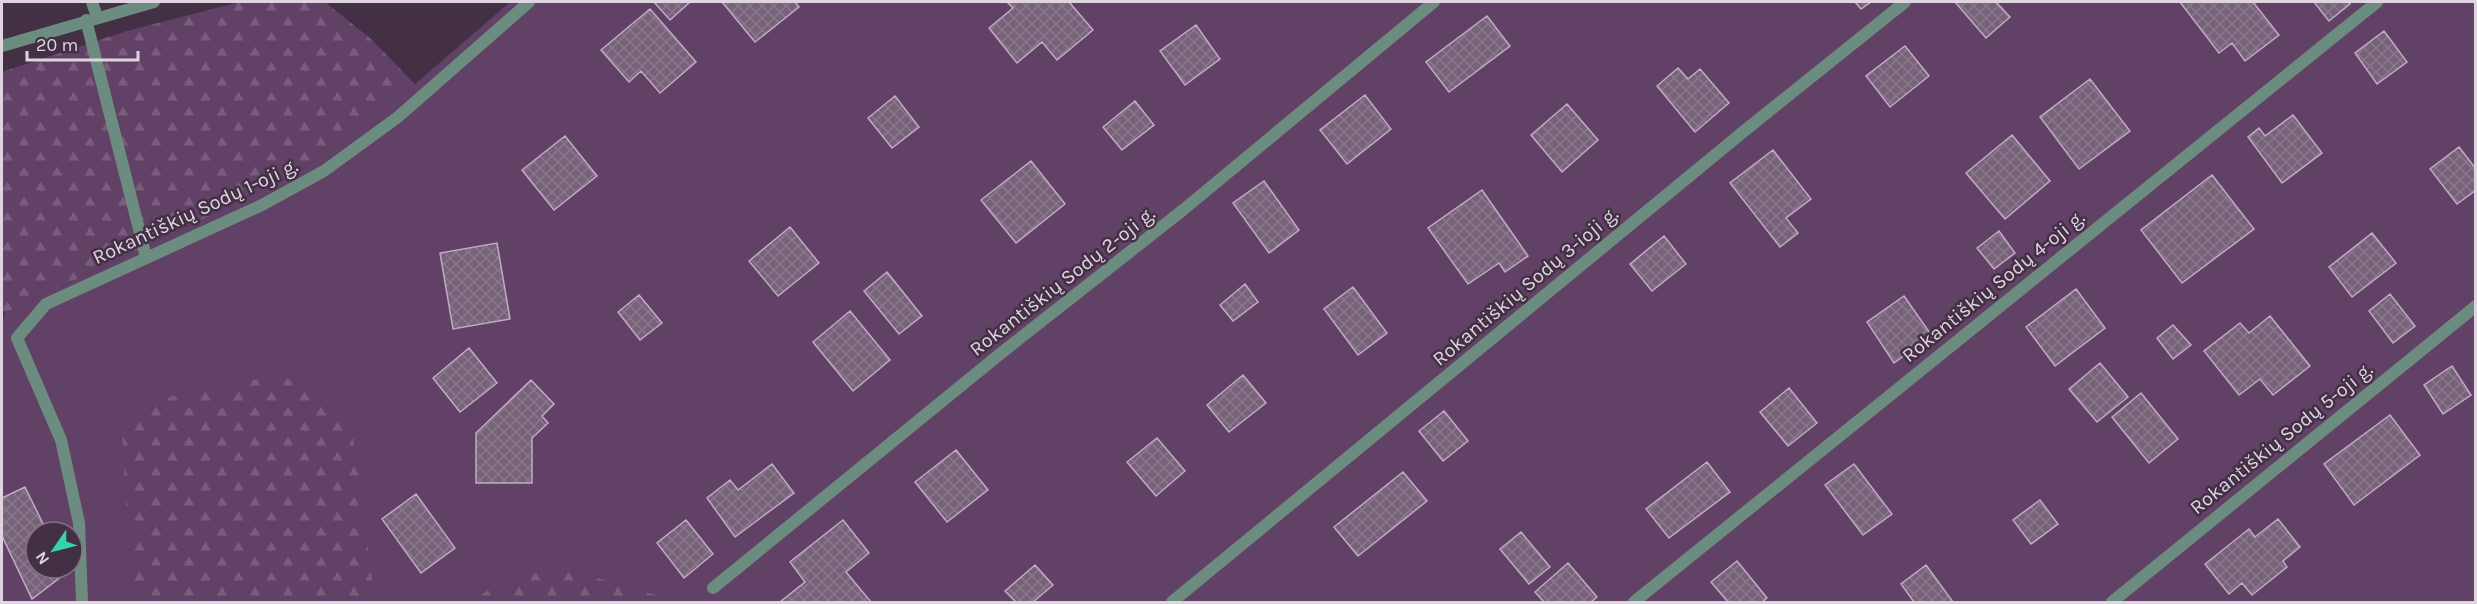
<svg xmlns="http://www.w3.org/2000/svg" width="2477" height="604" font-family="Karla,sans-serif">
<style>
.green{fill:#614166;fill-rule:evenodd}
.forest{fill:url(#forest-firs)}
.building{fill:url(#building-cross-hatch);stroke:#c2abc5;stroke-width:1.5}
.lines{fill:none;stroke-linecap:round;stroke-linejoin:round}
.minor{stroke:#6d8c80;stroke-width:12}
.labels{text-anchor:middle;stroke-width:5;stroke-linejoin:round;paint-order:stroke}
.street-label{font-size:20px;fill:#e0d4e1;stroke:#433045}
</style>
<defs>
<pattern id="forest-firs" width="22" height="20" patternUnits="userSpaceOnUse" patternTransform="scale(1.5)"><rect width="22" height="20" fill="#614166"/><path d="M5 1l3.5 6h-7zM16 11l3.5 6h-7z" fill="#775c7c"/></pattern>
<pattern id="building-cross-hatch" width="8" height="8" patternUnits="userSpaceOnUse" patternTransform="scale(1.5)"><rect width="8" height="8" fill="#77627a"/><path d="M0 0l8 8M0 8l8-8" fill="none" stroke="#8a788d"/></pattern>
</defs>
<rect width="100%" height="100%" fill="#433045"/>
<path class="green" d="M510,2H2475V602H2V322L5,313L220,211L308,166L415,84ZM36,532H72V568H36Z"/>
<path class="forest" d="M240,2H325L371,39L415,84L308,166L220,211L5,313L2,311V72L127,31Z
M279,375L316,392L352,429L374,592L380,602H131L122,430L147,401Z
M556,566L656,595L672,602H470L490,589Z"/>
<path class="building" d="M654,2H690L670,20Z
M722,2H795L799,7L755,42Z
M1007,2H1069L1093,30L1057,60L1042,42L1017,63L989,28L1013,8Z
M1855,2H1871L1861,9Z
M1955,2H1996L2010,17L1986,38Z
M2180,2H2253L2279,35L2245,61L2232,43L2219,53Z
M2314,2H2348L2350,4L2329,21Z
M650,9L696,62L660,93L641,71L629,82L601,50Z
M1487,16L1510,46L1449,92L1426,62Z
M1196,25L1220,59L1185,85L1160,51Z
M2384,31L2407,62L2377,84L2355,53Z
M1905,46L1929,76L1890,107L1866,76Z
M1678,68L1688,79L1700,69L1729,103L1695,132L1657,86Z
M2090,79L2130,131L2079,169L2040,117Z
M1365,95L1391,129L1347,164L1320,130Z
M895,96L919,127L892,148L868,118Z
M1135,101L1154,125L1122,150L1103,127Z
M1567,104L1598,140L1562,172L1531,135Z
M2293,115L2322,153L2282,183L2248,137L2259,128L2265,136Z
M2012,135L2050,181L2005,219L1966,173Z
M565,136L597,176L554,210L522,170Z
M2459,147L2476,169V190L2457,204L2430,169Z
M1773,150L1811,199L1786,218L1798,233L1780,247L1730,183Z
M1031,161L1065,204L1016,243L981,200Z
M2212,175L2254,229L2182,283L2141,230Z
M1264,181L1299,230L1269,253L1233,203Z
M1482,190L1528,256L1505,272L1499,263L1468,284L1428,228Z
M790,227L819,263L778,296L749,261Z
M1999,231L2015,253L1994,269L1977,248Z
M2372,233L2396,263L2352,297L2329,267Z
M1664,236L1686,264L1652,291L1630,264Z
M497,243L510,319L453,329L440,253Z
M887,272L922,316L899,334L864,291Z
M1245,284L1258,302L1233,321L1220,305Z
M1353,287L1387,333L1358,355L1324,309Z
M2076,289L2105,328L2055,366L2026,327Z
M2390,294L2415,326L2393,343L2369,311Z
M639,295L662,323L640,340L618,312Z
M1904,296L1932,336L1894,363L1867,322Z
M850,311L890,360L853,391L813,342Z
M2270,316L2310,366L2273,395L2260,379L2239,395L2204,351L2240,323L2249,333Z
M2173,325L2191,345L2173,359L2157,338Z
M469,348L497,383L460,412L433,378Z
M2100,363L2128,397L2097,422L2069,389Z
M2452,366L2471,395L2443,414L2424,385Z
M1243,375L1266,403L1229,432L1207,405Z
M531,380L554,404L542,416L548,423L532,438V483H476V433Z
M1789,388L1817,423L1788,446L1760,412Z
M2141,393L2178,439L2149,463L2112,417Z
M1444,411L1468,441L1443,461L1419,431Z
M2390,415L2420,455L2354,505L2324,464Z
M1157,438L1185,471L1156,496L1127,462Z
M956,450L988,490L947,522L915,482Z
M1707,462L1730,492L1669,538L1646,509Z
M772,464L794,493L735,537L707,498L730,480L738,490Z
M1854,464L1892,514L1863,535L1825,485Z
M1403,472L1427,501L1358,556L1334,527Z
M25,487L47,532H36V568H64L66,573L32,599L2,536V498Z
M416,494L455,548L421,573L382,519Z
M2040,500L2058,524L2031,544L2013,520Z
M2278,519L2300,547L2283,561L2287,567L2252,595L2242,583L2229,594L2205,564L2249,529L2255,537Z
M686,520L713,554L684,578L657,543Z
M843,520L869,553L846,572L871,602H780L805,582L790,562Z
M1521,532L1550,567L1529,584L1500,549Z
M1737,561L1767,598L1762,602H1728L1711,582Z
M1568,563L1597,597L1591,602H1544L1535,592Z
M1035,565L1053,585L1033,602H1016L1005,591Z
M1926,565L1953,602H1914L1901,584Z"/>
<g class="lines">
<path class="minor" d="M92,2L97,17
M86,20L146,257
M2,46L154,2
M713,588L1000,354L1183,210L1434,2
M82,602L79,523L61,440L17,338L46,304L262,205L324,171L398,117L529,2
M1172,602L1743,132L1905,2
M1634,602L2377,2
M2112,602L2476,306"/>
</g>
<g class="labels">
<g class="street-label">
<text transform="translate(195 211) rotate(-25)" y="7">Rokantiškių Sodų 1-oji g.</text>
<text transform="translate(1062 281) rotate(-38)" y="7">Rokantiškių Sodų 2-oji g.</text>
<text transform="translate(1525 286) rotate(-40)" y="7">Rokantiškių Sodų 3-ioji g.</text>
<text transform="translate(1993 286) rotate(-39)" y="7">Rokantiškių Sodų 4-oji g.</text>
<text transform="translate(2281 438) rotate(-39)" y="7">Rokantiškių Sodų 5-oji g.</text>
</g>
</g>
<rect width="2477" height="604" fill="none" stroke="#e0d4e1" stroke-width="6"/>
<g transform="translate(54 550) rotate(235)"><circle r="28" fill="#433045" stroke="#827283" stroke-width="1.5"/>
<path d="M0-4.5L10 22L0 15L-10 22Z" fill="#33d4a8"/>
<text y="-9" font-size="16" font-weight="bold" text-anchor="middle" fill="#e0d4e1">N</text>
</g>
<path d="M27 51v9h111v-9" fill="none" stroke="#e0d4e1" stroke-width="3"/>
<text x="36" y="51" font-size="18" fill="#e0d4e1" stroke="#433045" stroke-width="4.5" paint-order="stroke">20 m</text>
</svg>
